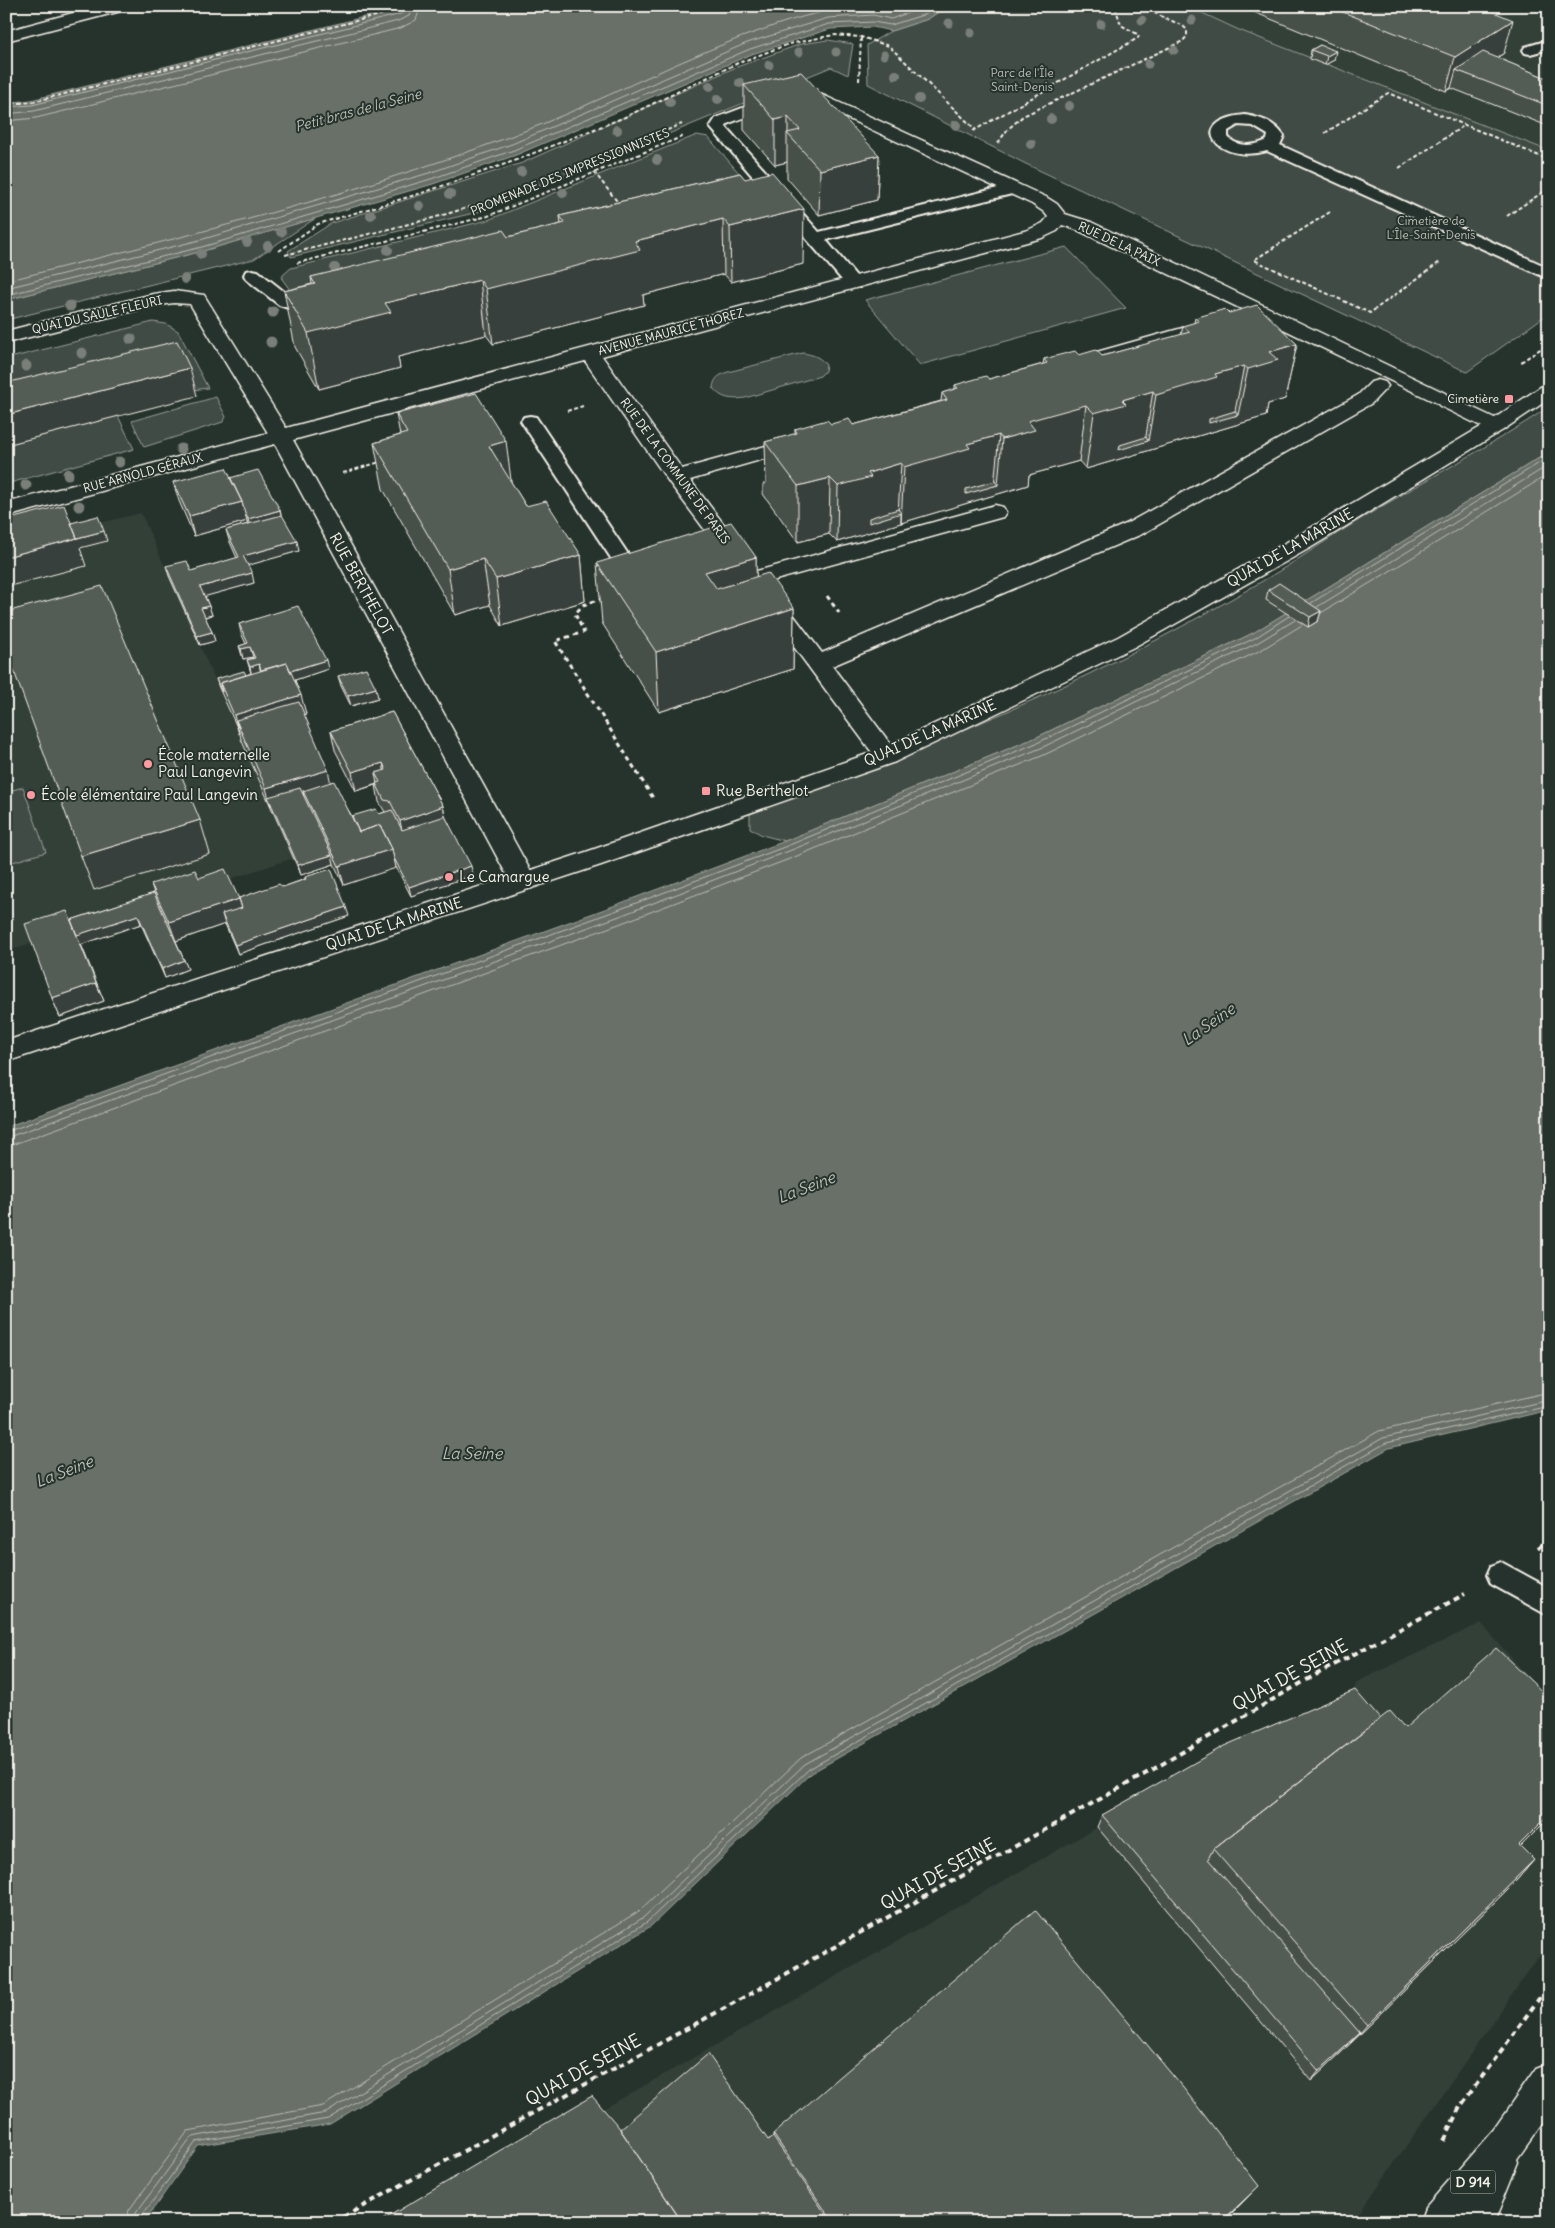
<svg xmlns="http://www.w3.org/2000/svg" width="1555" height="2228" font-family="Delius,sans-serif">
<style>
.built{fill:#333f39}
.green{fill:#414b45;stroke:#9a9e96}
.water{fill:#676f68;stroke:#9fa39b}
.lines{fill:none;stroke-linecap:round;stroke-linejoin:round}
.shore{stroke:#bcbdb5;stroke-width:1}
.lane-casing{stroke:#f4f1e8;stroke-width:4}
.street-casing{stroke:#f4f1e8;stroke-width:3}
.secondary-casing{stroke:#f4f1e8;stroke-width:3}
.primary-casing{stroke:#f4f1e8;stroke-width:3}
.path-far2{stroke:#f4f1e8;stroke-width:2;stroke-dasharray:4 2.5;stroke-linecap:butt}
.path-far1{stroke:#f4f1e8;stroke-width:3;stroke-dasharray:4.5 4;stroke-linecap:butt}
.path{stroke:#f4f1e8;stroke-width:4;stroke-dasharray:6 4.5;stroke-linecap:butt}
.lane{fill:#26332d;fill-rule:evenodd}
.street{fill:#26332d;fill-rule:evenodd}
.secondary{fill:#26332d;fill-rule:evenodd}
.primary{fill:#26332d;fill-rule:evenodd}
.tree{fill:#7a8079}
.wall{fill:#474f49;stroke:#f4f1e8}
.shaded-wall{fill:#39403c;stroke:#f4f1e8}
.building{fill:#525c55;stroke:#f4f1e8}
.poi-dot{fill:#ff9aa2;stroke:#26332d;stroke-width:2}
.labels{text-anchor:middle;stroke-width:4;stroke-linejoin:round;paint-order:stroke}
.far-park-label{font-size:12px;fill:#bebfb7;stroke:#26332d}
.far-street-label{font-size:12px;fill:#f4f1e8;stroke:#26332d}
.far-poi-label{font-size:12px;fill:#f4f1e8;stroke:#26332d;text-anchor:end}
.far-water-label{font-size:14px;font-style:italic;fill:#bcbdb5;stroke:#26332d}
.shield{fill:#26332d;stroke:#b6b8b0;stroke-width:1}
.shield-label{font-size:14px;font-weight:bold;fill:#f4f1e8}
.street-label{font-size:15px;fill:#f4f1e8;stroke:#26332d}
.poi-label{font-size:15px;fill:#f4f1e8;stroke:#26332d;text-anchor:start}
.water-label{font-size:16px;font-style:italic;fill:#bcbdb5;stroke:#26332d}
.near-street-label{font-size:18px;fill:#f4f1e8;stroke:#26332d}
</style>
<rect width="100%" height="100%" fill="#26332d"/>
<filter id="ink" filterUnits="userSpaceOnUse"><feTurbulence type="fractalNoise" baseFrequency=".02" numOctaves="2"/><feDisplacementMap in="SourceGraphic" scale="10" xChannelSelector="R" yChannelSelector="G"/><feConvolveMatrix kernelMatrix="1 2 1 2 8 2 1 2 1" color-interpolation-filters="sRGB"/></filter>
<g filter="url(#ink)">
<path class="built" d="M1187,6H1549V151L1239,30Z
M141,513L294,858L6,952V546Z
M1481,1623L1549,1701V1942L1353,2222H413L598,2112L1217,1759L1347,1703L1357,1682Z"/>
<path class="green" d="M947,6H1187L1239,30L1549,151V313L1467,372L1026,164L868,84L867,45L891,31L928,19Z
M828,40L853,44L848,75L831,67L482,211L291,257L288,251L332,223L522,163L734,68L801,44Z
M697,135L708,137L751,187L293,294L282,279L283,275L291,268L488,220Z
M316,218L254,259L6,320V300L203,251Z
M1066,247L1126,308L920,365L865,300Z
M153,322L166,324L178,331L208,388L6,413V359Z
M803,353C813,355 819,356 826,365L825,371L820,376L745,398C732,400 721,399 713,388C714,378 719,375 728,372Z
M216,397L226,417L223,422L144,447L132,421Z
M1549,407V452L1253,633L1037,737L785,841L762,835L750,828V813C864,770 979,727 1089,674C1151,644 1212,611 1271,576C1301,558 1329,538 1359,520C1422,482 1487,448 1549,407Z
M118,416L134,449L6,484V445Z
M23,787L46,852L6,864V792Z"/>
<path class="water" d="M408,6H947L928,19L891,31L873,27L830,29L752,54L516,155L433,184L203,251L6,300V103L31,100Z
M1549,452V1410L1389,1448L811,1773L651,1926L330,2124L198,2146L144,2222H6V1127L613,906L785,841L1037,737L1253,633Z"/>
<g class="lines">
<path class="shore" d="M6,107L32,105L397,15L405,12L407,6
M6,114L34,111L398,21L409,16L413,6
M6,121L36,118L401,28L416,20L421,6
M6,281C175,239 345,198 509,137C599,104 684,55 776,25C800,17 825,10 850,8C871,7 885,12 906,6
M6,288L200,240L429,173L512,144L747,43L828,18L873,15L891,19L927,6
M6,295L202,247L431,179L514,150L750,49L829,24L873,22L891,25L926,14L938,6
M1311,603L1549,457
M1317,607L1549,465
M1321,613L1549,474
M6,1132L615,911L787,846L1039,742L1255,638L1289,616
M6,1138L617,917L789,851L1041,748L1257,643L1295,620
M6,1145L14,1144L619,924L792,858L1044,755L1261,650L1302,625
M126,2222L129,2210L188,2131L323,2106L639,1911L801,1758L1379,1431L1549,1392
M134,2222L136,2213L192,2137L326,2113L644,1917L805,1764L1383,1438L1549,1400
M140,2222L141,2217L196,2142L328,2119L647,1922L809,1769L1386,1443L1549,1406"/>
<g class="lane-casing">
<path id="lane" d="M1549,40V49L1530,54L1525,53L1523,50L1525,47Z
M774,96L779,98L782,101L779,104L727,124L726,127L819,232L1014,184L1020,186L1022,189L1020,192L826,240L862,283L860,287H848L710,127L716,118Z
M1245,115C1262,118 1274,122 1284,136L1280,145L1549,268V279L1267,151C1217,165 1185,121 1245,115ZM1238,125L1253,126L1268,135L1267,140C1256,146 1237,148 1228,137V131Z
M252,270L258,271L291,297L322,308L324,312L322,316L316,317L279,305L246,279L244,275L246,271Z
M530,416L536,417L636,566L641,565L648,567L651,571L648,575L631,580L624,578L521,421L524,417Z
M1501,1562L1549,1588V1616L1491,1584L1487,1575L1491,1566Z"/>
</g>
<g class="street-casing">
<path id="street" d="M99,6H127L125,10L6,41V31Z
M803,86L1046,197L1057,204L1065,214L1091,222L1445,393L1448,396L1503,422L1506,426L1503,430L1496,432L1489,430L1440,406L1437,403L1077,230L1062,225L1057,231L1042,238L602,356L682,469L802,436L809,438L812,442L809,446L690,480L745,552L748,557L745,562L737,564L729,562L669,482L585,361L293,440L536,881L532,888L523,890L514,888L510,881L275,444L6,517V503L268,433L190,304L174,303L153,306L6,343V331L153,294L174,291L204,295L286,428L1028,230L1043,223L1048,217L1044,212L1032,204L797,95L794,91L797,87Z
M1218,318L1225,320L1228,324L1225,328L1093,365L1086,363L1083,359L1086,355Z
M1378,380L1385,382L1388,386L1372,403L1142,534L832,666L895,750L899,756L895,762L887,764L879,762L760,601L763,596L771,594L779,596L822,653L1126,524L1358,395L1371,382Z
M995,505L1003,507L1006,512L1003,517L754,586L746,584L743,579L746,574Z"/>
</g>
<g class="secondary-casing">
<path id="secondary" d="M1549,384V399L1503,430L1310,548L1134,647L895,762L601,865L6,1062V1041L583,853L879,750L1118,637L1294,538L1489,422L1542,386Z"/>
</g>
<g class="primary-casing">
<path id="primary" d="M1549,2064V2114L1517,2159L1518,2162L1494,2222H1420L1425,2208L1494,2129L1536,2069Z"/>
</g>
<path class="path-far2" d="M859,81L861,37
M6,104L32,102L416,6
M973,131L1138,38L1139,35L1121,25L1115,6
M1325,133L1388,93L1549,160
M998,143L1007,130L1023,116L1183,41L1187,36V30L1183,26L1139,6
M1399,168L1465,125
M594,172L620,205
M1330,212L1254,260L1370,313L1440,262
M1507,216L1549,188
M279,251L318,224L425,192L511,162L625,117L738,63L789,44L834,35L861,37L889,46L976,130
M285,255L433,218L517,193L682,124
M297,263L488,216L684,136
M1521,362L1549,343
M567,411L583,406
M343,473L380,462"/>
<path class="path-far1" d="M827,596L839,613
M603,598L583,605L575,614L584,632L555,641L653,798"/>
<path class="path" d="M1538,1548L1549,1540
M1443,2141L1460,2107L1549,1985
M1544,2180L1549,2174
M334,2222L721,2010L1138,1778L1310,1678L1465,1594"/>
<use href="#lane" class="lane"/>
<use href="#street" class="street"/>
<use href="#secondary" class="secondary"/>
<use href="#primary" class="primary"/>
</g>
<g class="tree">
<circle cx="1142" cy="20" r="4.5"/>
<circle cx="1192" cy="20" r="4.5"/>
<circle cx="949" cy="23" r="4.5"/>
<circle cx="1101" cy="24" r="4.5"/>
<circle cx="971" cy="33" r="4.5"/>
<circle cx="1174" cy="50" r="4.5"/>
<circle cx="799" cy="52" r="4.5"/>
<circle cx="836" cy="52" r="4.5"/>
<circle cx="884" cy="55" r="4.5"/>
<circle cx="1148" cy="64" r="4.5"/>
<circle cx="769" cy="65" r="4.5"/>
<circle cx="896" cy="75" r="5"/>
<circle cx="740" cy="83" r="5"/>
<circle cx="710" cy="86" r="5"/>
<circle cx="718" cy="99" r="5"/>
<circle cx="919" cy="99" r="5"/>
<circle cx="670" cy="102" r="5"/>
<circle cx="1069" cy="106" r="5"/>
<circle cx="1051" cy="119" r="5"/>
<circle cx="956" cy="125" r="5"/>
<circle cx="617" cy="130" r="5"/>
<circle cx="1031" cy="144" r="5"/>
<circle cx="657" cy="160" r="5"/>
<circle cx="521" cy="172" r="5"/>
<circle cx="563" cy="193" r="5"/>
<circle cx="450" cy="194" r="5"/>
<circle cx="420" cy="206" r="5"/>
<circle cx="371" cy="215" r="5"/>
<circle cx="281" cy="232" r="5"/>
<circle cx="247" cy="242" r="5"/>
<circle cx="268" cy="246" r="5"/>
<circle cx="388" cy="250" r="5"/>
<circle cx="201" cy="254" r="5"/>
<circle cx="335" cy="268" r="5"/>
<circle cx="185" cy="279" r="5"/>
<circle cx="70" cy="306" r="5.5"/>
<circle cx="273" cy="312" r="5.5"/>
<circle cx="131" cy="339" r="5.5"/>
<circle cx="271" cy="342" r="5.5"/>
<circle cx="82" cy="353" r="5.5"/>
<circle cx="26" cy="366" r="5.5"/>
<circle cx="181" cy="449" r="5.5"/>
<circle cx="119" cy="462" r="5.5"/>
<circle cx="68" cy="474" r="5.5"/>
<circle cx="26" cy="485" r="5.5"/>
<circle cx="79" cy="506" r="5.5"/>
</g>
<path class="wall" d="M1239,6H1479L1504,53L1497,58L1549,79V123L1545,125L1451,88L1446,91Z
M1320,45L1334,60L1325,65L1310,59L1311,50Z
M744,85L879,155L877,200L819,215L787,178V162L775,165L744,130Z
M740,173L803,264L731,282L724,274L643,295L644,305L493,344L486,335L398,357L400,368L319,389L295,347L284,291L312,284L311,277L508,237L561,224L560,216Z
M1229,313L1297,344L1285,399L1268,404L1266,416L1086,469L1079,461L1029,475L1028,485L837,542L829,534L798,542L763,494V484L766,483L765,442L795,434V429L831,424L853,425L941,401L942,393L955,389V385L989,379L1043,364L1044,359L1079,355L1102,356L1181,335L1183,326L1194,323L1195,318Z
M396,414L511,482L526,506L581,555L585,601L502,626L490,605L455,615L383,489L374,443L400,435Z
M230,478L280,510L281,515L299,551L248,565L254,583L205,596L212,615L205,617L212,632L215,641L200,645L169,576L166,566L191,571L237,558L229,540L226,530L248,524L247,521L194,536L179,501L173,482Z
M756,557V577L794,608L793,669L659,712L602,623L597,563Z
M1268,590L1321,611L1318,621L1308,627L1266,600Z
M239,624L328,669L295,680L306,714L304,715L330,782L352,816L379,814L385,812L379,802L376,785L356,791L335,750L331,731L392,712L443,806L445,816L473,875L411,896L396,867L344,885L334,864L301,875L241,739L240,734L219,688L216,679L246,675L251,673L247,660L253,658V657L243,659L239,646L246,644L241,633Z
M338,676L378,698L351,706L341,686Z
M305,877L349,916L238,954L225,924L176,941L184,960L188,969L165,978L141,924L81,944L104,1001L60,1017L52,998L71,920L154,893L151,884L199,878L239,898L283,887L305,879Z
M1380,1719L1405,1728L1520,1846L1534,1860L1515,1882L1351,2043L1311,2081L1097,1827L1102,1815Z
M620,2129L768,2140L773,2137V2134L1245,2200L1223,2222H379Z"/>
<path class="shaded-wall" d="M33,6H52L34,9Z
M1513,20L1504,53L1470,75L1456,70L1451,88L1446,91L1455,57Z
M1336,51L1334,60L1325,65L1327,56Z
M1549,112V123L1545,125Z
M788,117V134L787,133V162L775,165V120Z
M879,155L877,200L819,215L820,170Z
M804,209L803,264L731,282L730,227Z
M723,219L724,274L643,295L644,305L493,344L486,289L635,241Z
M480,280L486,335L398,357L400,368L319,389L308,333L385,303Z
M1297,344L1285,399L1268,404L1266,416L1086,469L1094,413L1122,400L1153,391L1145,442L1148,441L1156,395L1215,374L1244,366L1234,416L1238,415L1248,369L1269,352Z
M190,368L197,396L6,445V415Z
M1090,396L1086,405L1079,461L1029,475L1028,485L901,523L904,467L967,444L999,435L994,486L998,485L1002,439L1026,432L984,435Z
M506,441L512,488L489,446Z
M901,463L898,514L901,513V523L837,542L838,486L868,473Z
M830,478L829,534L798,542V486Z
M242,502L247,521L194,536L189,516Z
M280,510L282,520L251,529L248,519Z
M104,531L107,541L80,548L86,566L6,587V557Z
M297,541L299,551L246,566L243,556Z
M581,555L585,601L502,626L496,579Z
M756,557L757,617L707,632L705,572Z
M483,559L490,605L455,615L448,569Z
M252,573L254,583L203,597L200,587Z
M209,606L212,615L204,617L201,608Z
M794,608L793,669L659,712L656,652Z
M1321,611L1318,621L1308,627L1310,617Z
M212,632L215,641L200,645L197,636Z
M250,647L253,657L243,659L241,649Z
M326,660L328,669L268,689L265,679Z
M259,664L261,674L252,677L250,667Z
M376,688L378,698L351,706L348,696Z
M301,695L306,714L242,734L236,720L239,734L234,715Z
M383,763L386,782L375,773L377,784L356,791L352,772Z
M328,770L332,789L303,791L304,797H268L271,806L266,788Z
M443,806L447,825L404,840L400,821Z
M200,820L210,854L94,890L81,856Z
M392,849L396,868L344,885L339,866Z
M332,855L334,864L301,875L298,865Z
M471,866L473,875L411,896L409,887Z
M239,899L245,918L222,914L225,924L176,941L169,922Z
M346,907L349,916L238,954L235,945Z
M138,915L141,924L80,945L76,935Z
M184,960L188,969L165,978L162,969Z
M96,983L104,1001L60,1017L52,998Z
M1549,1815V1818L1500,1867L1519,1845Z
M1534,1860L1515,1882L1351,2043L1311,2081L1319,2071L1360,2033L1367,2025Z
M1259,2186L1223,2222H1221Z"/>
<path class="building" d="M1328,6H1479L1513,20L1455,57Z
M1320,45L1336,51L1327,56L1311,50Z
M1483,52L1549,79V106L1456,70Z
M801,72L879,155L820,170L787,133L800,130L788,117L775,120L744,85Z
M772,172L804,209L730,227L723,219L635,241L640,250L486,289L480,280L385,303L391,312L308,333L284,291L315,284L311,277L503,230L508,237L565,223L560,216L740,173L745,179Z
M1257,305L1297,344L1269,352L1278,360L1248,369L1244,366L1215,374L1217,377L1156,395L1153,391L1122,400L1126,404L1094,413L1086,405L1028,421L1035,430L1002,439L999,435L967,444L970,448L904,467L901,463L868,473L871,477L838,486L830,478L798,486L765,442L797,433L795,429L827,420L831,424L849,419L853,425L947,400L942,393L958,388L955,385L986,376L989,379L1047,363L1044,359L1075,351L1079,355L1096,350L1102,356L1190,332L1183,326L1199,321L1195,318L1225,309L1229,313Z
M177,341L190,368L6,415V383Z
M476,393L506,441L489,446L526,506L546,501L581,555L496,579L483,559L448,569L374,443L407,433L396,414Z
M1235,411L1238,415L1209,423V419Z
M1146,437L1148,441L1119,450L1120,445Z
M226,468L242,502L189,516L173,482Z
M258,470L280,510L248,519L245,513L242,502L230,478Z
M995,481L998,485L966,494V489Z
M64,505L77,538L6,557V520Z
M898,509L901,513L869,523V518Z
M282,515L297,541L243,556L252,573L200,587L209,606L201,608L212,632L197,636L166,566L187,561L191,571L239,557L226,530Z
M98,516L104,531L77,538L71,523Z
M731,522L756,557L705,572L717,589L768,573L794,608L656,652L597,563Z
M1279,583L1321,611L1310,617L1268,590Z
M102,586L200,820L81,856L6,649V612Z
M298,606L326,660L290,671L287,663L261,670L259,664L250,667L247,660L255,658L250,647L241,649L239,646L248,643L239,624Z
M287,663L301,695L234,715L220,683Z
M366,668L376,688L348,696L338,676Z
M244,671L246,675L220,683L222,692L216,679Z
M299,702L328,770L266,788L236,720Z
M392,712L443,806L400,821L390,801L384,800L376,783L380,782L375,773L386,770L383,763L352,772L331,731Z
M334,781L359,832L380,825L392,849L339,866L303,791Z
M300,788L332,855L298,865L268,797Z
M376,809L379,814L392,810L402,830L445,816L471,866L409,887L394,858L392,849L380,825L359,832L352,816Z
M225,869L239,899L169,922L151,884L195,870L199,878Z
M331,869L346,907L235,945L222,914L242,908L239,898L279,884L283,887L306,879L305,877Z
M154,893L184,960L162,969L138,915L77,935L71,920Z
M67,911L96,983L52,998L25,924Z
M1496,1648L1549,1698V1815L1519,1845L1534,1860L1367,2025L1213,1849L1390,1711L1405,1728Z
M1355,1690L1380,1719L1213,1849L1208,1859L1360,2033L1319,2071L1102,1815L1224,1746Z
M1035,1910L1184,2089L1259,2186L1221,2222H833L773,2134Z
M708,2054L768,2140L773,2137L831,2222H682L620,2129Z
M592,2096L618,2126L682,2222H379Z"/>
</g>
<g class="poi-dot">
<rect x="1504" y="394" width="10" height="10" rx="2.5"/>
<circle cx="148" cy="764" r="5"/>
<rect x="701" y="786" width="10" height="10" rx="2.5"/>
<circle cx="31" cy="795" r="5"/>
<circle cx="449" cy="877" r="5"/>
</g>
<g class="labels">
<g class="far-park-label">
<text x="1022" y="77">Parc de l'Île<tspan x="1022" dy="14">Saint-Denis</tspan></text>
<text x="1431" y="225">Cimetière de<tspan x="1431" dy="14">L'Île-Saint-Denis</tspan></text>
</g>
<g class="far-street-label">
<text transform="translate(570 172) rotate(-22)" y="4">PROMENADE DES IMPRESSIONNISTES</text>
<text transform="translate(1119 244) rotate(25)" y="4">RUE DE LA PAIX</text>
<text transform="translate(97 315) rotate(-13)" y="4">QUAI DU SAULE FLEURI</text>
<text transform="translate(671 332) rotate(-15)" y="4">AVENUE MAURICE THOREZ</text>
<text transform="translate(675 471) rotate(54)" y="4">RUE DE LA COMMUNE DE PARIS</text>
<text transform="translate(143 473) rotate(-15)" y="4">RUE ARNOLD GÉRAUX</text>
</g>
<g class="far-poi-label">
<text x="1499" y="403">Cimetière</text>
</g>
<g class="far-water-label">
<text transform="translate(358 110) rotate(-15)" y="5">Petit bras de la Seine</text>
</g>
<rect class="shield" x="1450.5" y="2170.5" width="45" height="23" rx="4"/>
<g class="shield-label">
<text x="1473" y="2187">D 914</text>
</g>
<g class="street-label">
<text transform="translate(1290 548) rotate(-30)" y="5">QUAI DE LA MARINE</text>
<text transform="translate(361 584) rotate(61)" y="5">RUE BERTHELOT</text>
<text transform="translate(930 733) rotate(-24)" y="5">QUAI DE LA MARINE</text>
<text transform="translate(394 924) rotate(-18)" y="5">QUAI DE LA MARINE</text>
</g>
<g class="poi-label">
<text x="158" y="760">École maternelle<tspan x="158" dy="17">Paul Langevin</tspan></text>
<text x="716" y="796">Rue Berthelot</text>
<text x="41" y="800">École élémentaire Paul Langevin</text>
<text x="459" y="882">Le Camargue</text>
</g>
<g class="water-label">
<text transform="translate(1208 1024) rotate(-35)" y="6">La Seine</text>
<text transform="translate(806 1187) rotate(-21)" y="6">La Seine</text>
<text x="472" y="1459">La Seine</text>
<text transform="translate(64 1471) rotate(-21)" y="6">La Seine</text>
</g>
<g class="near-street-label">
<text transform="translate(1290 1675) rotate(-29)" y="6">QUAI DE SEINE</text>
<text transform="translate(938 1874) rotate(-29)" y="6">QUAI DE SEINE</text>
<text transform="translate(583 2070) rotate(-29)" y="6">QUAI DE SEINE</text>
</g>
</g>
<rect width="1555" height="2228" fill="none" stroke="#26332d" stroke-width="25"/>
<rect x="12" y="12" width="1530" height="2203" fill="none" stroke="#f4f1e8" stroke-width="2" filter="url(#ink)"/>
</svg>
